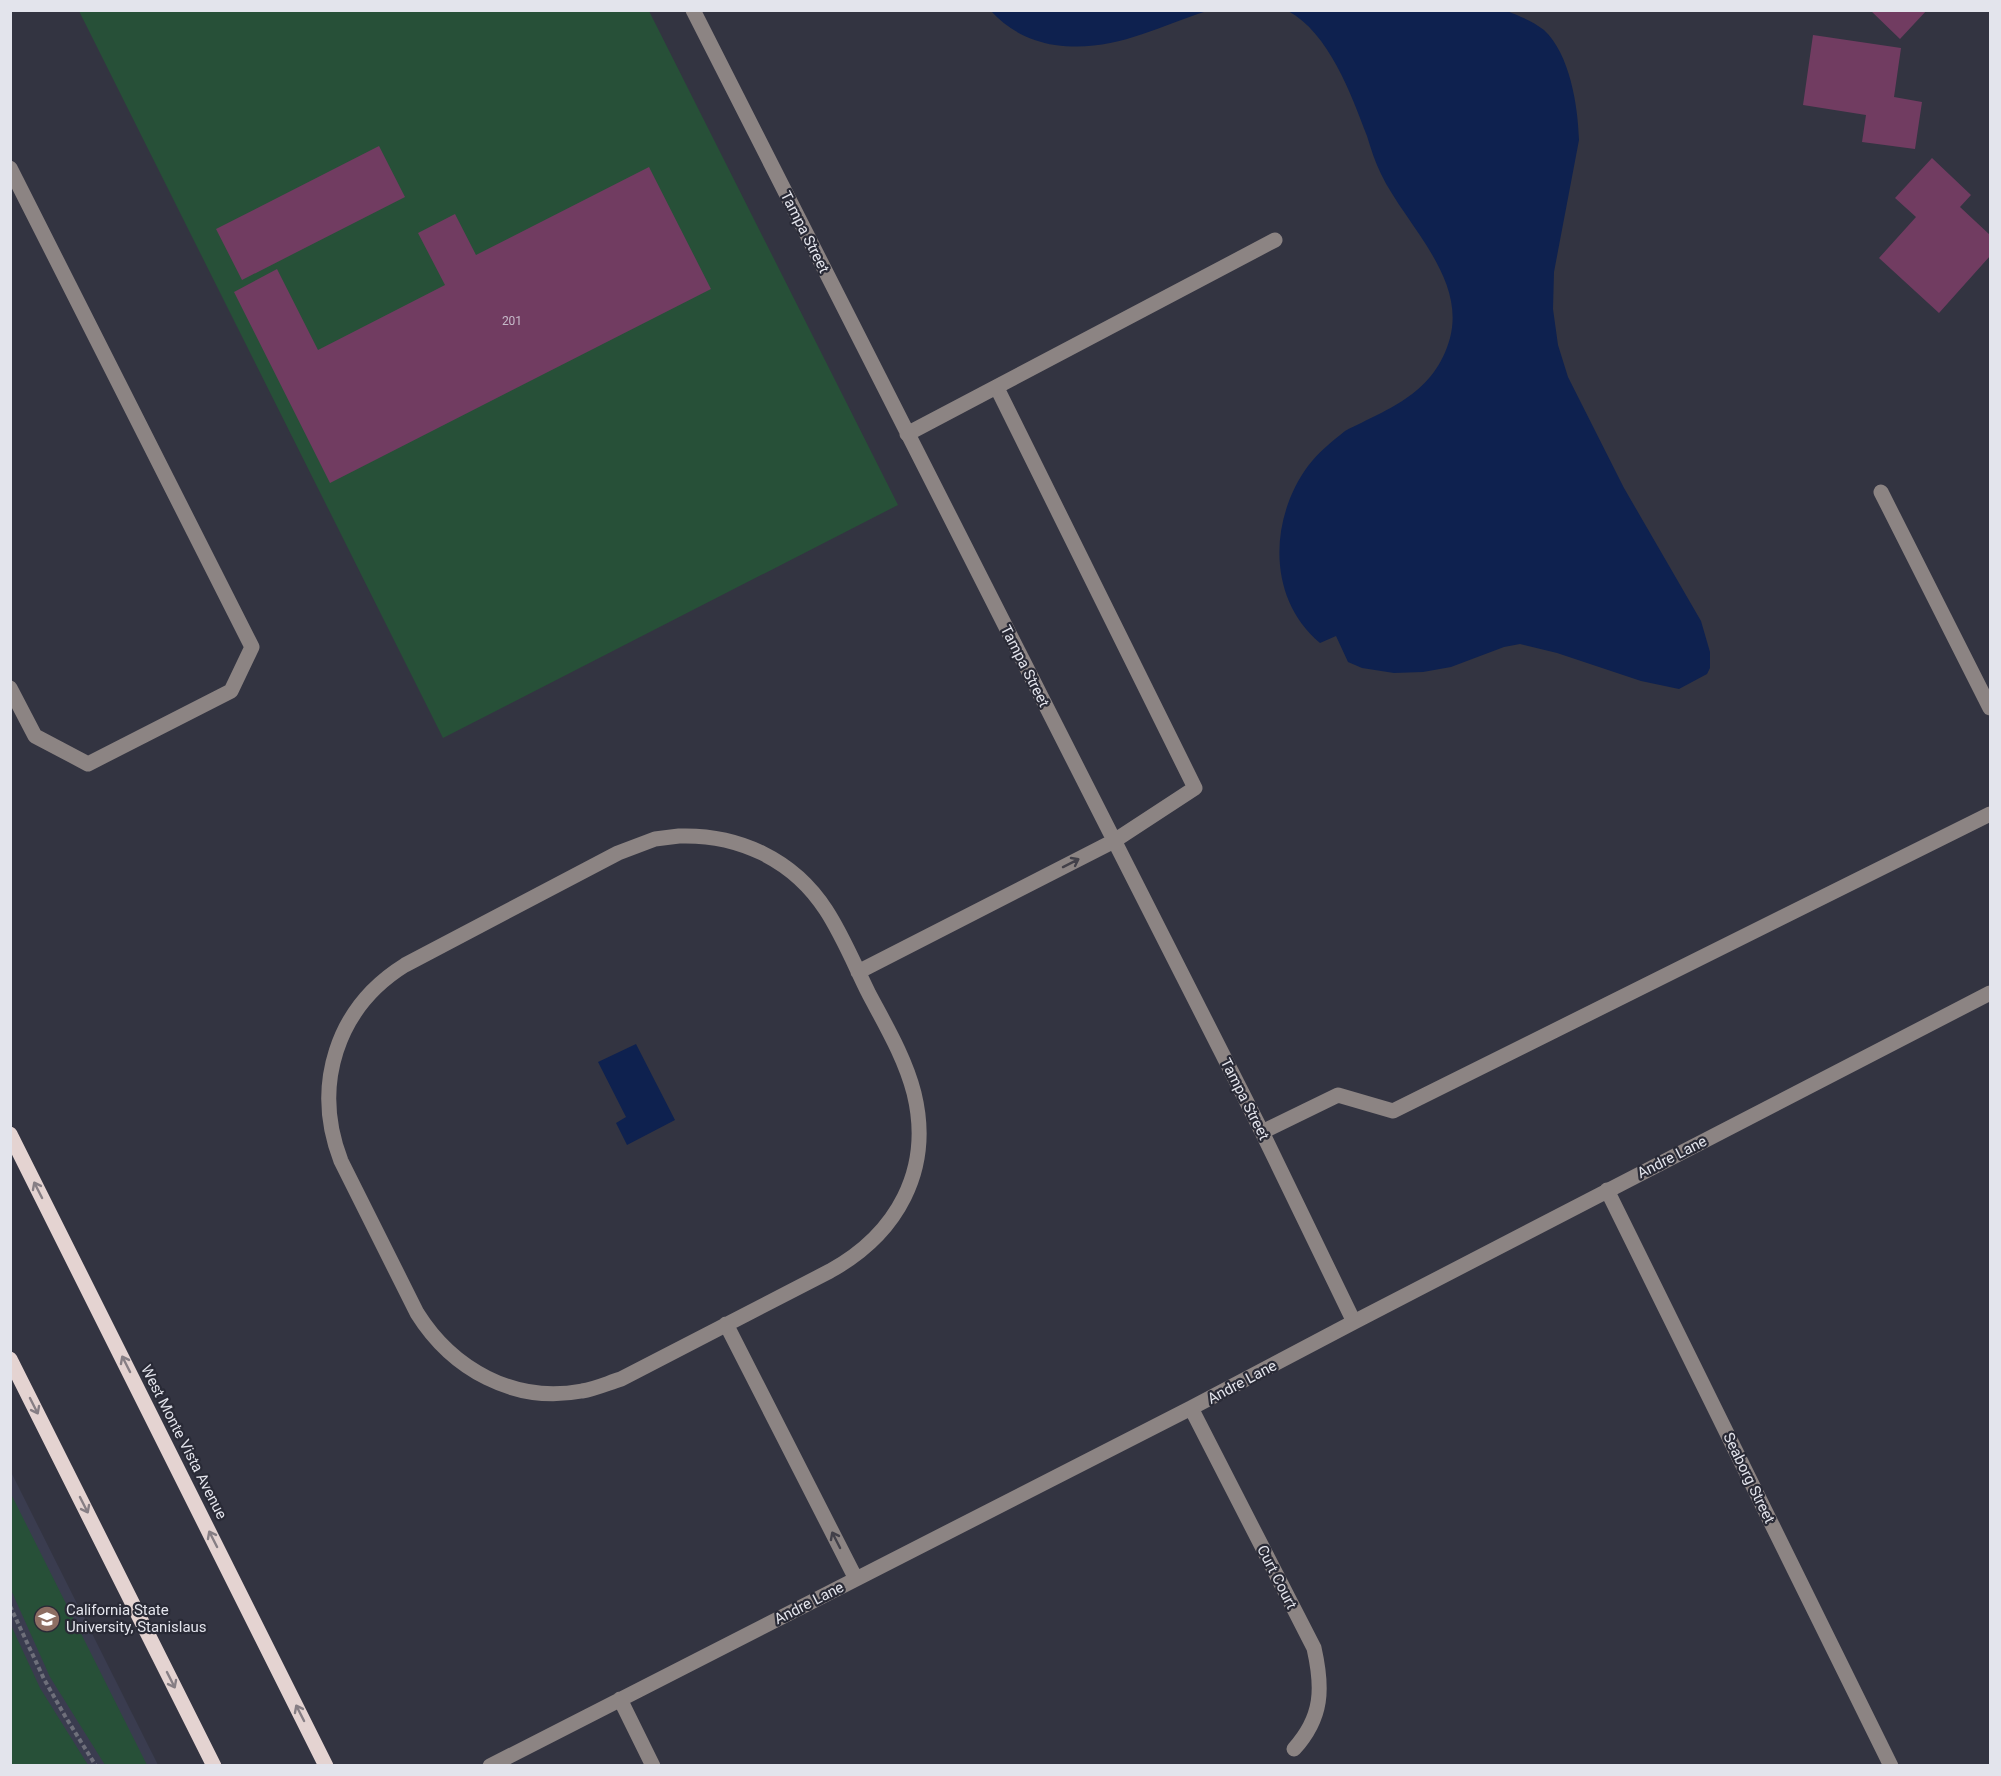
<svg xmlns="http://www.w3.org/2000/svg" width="2001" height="1776" font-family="Roboto,sans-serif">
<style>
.built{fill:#3a3c4f}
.green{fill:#275038}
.water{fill:#0e214f}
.building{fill:#713c61}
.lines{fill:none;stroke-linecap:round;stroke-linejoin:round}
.path{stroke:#6e6f7a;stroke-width:4;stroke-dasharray:4.5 3;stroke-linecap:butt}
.minor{stroke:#8c8483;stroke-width:15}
.major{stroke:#e4d3d1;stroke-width:15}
.oneway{stroke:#424049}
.oneway2{stroke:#867e84}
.labels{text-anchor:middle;stroke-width:4.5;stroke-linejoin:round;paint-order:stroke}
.number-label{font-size:12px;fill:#c6bac9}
.street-label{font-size:15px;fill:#e3e4ec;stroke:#292a36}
.poi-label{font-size:15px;fill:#e3e4ec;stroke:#292a36;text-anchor:start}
</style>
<rect width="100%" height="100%" fill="#333441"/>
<path class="built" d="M11,1472L158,1765H11Z"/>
<path class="green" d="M79,11H649L898,505L443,738Z
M10,1494H11L147,1765H105L50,1677L11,1590Z
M10,1623L40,1688L88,1765H11Z"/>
<path class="water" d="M991,11H1207C1154,28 1112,53 1055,45C1030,41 1008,30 991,11Z
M1288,11H1507C1519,16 1533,21 1544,30C1570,54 1578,106 1579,140L1554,272L1553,309L1558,345L1568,377L1624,488L1701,621L1710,652V668L1707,674L1679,689L1641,681L1557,653L1520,644L1504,647L1451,667L1423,672L1394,673L1362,668L1348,662L1336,636L1320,643C1267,599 1269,519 1308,466C1318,453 1331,442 1345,431C1390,408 1435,393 1450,338C1466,277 1405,224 1381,174C1375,162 1371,149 1367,136C1351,94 1329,33 1288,11Z
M636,1044L675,1120L627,1145L616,1123L626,1117L598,1062Z"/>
<path class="building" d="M1870,10H1927L1900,39Z
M1813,35L1901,48L1894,97L1922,102L1915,149L1862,142L1866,115L1803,105Z
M379,146L405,197L242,280L216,229Z
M1932,158L1971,195L1960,207L1990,235V256L1939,313L1879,258L1916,217L1895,198Z
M649,167L711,289L330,483L234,292L277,269L318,350L445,285L418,233L455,214L476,255Z"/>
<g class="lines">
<path class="path" d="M10,1606L44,1679L65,1716L96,1766"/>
<path class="minor" d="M693,10L1262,1132L1354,1322
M10,168L252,647L231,691L88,764L35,736L10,688
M907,434L1275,240
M1881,492L1990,708
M679,836C738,834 793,859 826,910C843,936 855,966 869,994C886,1026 905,1058 914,1093C933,1170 897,1234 830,1271L621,1379C608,1383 595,1389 582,1391C514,1404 452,1369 417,1313L341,1161C312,1086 336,1008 405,965L618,853L655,839Z
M858,972L1114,841L1195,788L997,388
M1262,1132L1338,1095L1393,1111L1990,814
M1607,1190L1891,1766
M726,1324L856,1579
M1191,1408L1314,1648C1323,1688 1323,1717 1294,1749
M620,1699L653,1766
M490,1766L1191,1408L1354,1322L1990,993"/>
<path class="major" d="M10,1134L326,1766
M10,1359L214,1766"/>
</g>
<defs><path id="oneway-shaft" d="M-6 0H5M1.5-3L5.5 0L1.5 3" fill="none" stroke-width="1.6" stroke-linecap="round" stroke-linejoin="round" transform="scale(1.5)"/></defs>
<g class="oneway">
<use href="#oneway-shaft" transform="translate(1071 863) rotate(-27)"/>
<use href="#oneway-shaft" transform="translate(836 1540) rotate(-117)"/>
</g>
<g class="oneway2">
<use href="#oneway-shaft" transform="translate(38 1190) rotate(-117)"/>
<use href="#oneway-shaft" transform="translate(126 1364) rotate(-117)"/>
<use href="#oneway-shaft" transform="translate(34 1406) rotate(63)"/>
<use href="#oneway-shaft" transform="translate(84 1505) rotate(63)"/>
<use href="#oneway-shaft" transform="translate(213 1539) rotate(-117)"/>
<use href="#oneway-shaft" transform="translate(171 1680) rotate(63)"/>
<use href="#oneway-shaft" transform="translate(300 1713) rotate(-117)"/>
</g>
<defs>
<g id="university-disc" transform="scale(1.35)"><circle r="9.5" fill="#8d6e63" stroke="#292a36"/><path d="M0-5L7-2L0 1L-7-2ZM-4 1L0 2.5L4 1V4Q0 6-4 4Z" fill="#fff"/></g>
</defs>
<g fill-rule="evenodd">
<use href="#university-disc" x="47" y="1619"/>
</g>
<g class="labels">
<g class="number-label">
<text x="512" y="325">201</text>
</g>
<g class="street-label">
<text transform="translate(805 232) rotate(63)" y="5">Tampa Street</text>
<text transform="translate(1025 666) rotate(63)" y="5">Tampa Street</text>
<text transform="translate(1245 1099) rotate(63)" y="5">Tampa Street</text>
<text transform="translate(1672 1157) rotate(-27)" y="5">Andre Lane</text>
<text transform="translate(1242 1382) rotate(-28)" y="5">Andre Lane</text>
<text transform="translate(184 1442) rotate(63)" y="5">West Monte Vista Avenue</text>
<text transform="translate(1749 1478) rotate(64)" y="5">Seaborg Street</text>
<text transform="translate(1277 1577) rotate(63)" y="5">Curt Court</text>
<text transform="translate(809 1603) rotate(-27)" y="5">Andre Lane</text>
</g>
<g class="poi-label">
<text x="66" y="1615">California State<tspan x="66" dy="17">University, Stanislaus</tspan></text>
</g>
</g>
<rect width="2001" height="1776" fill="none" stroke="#e3e4ec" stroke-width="24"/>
</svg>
